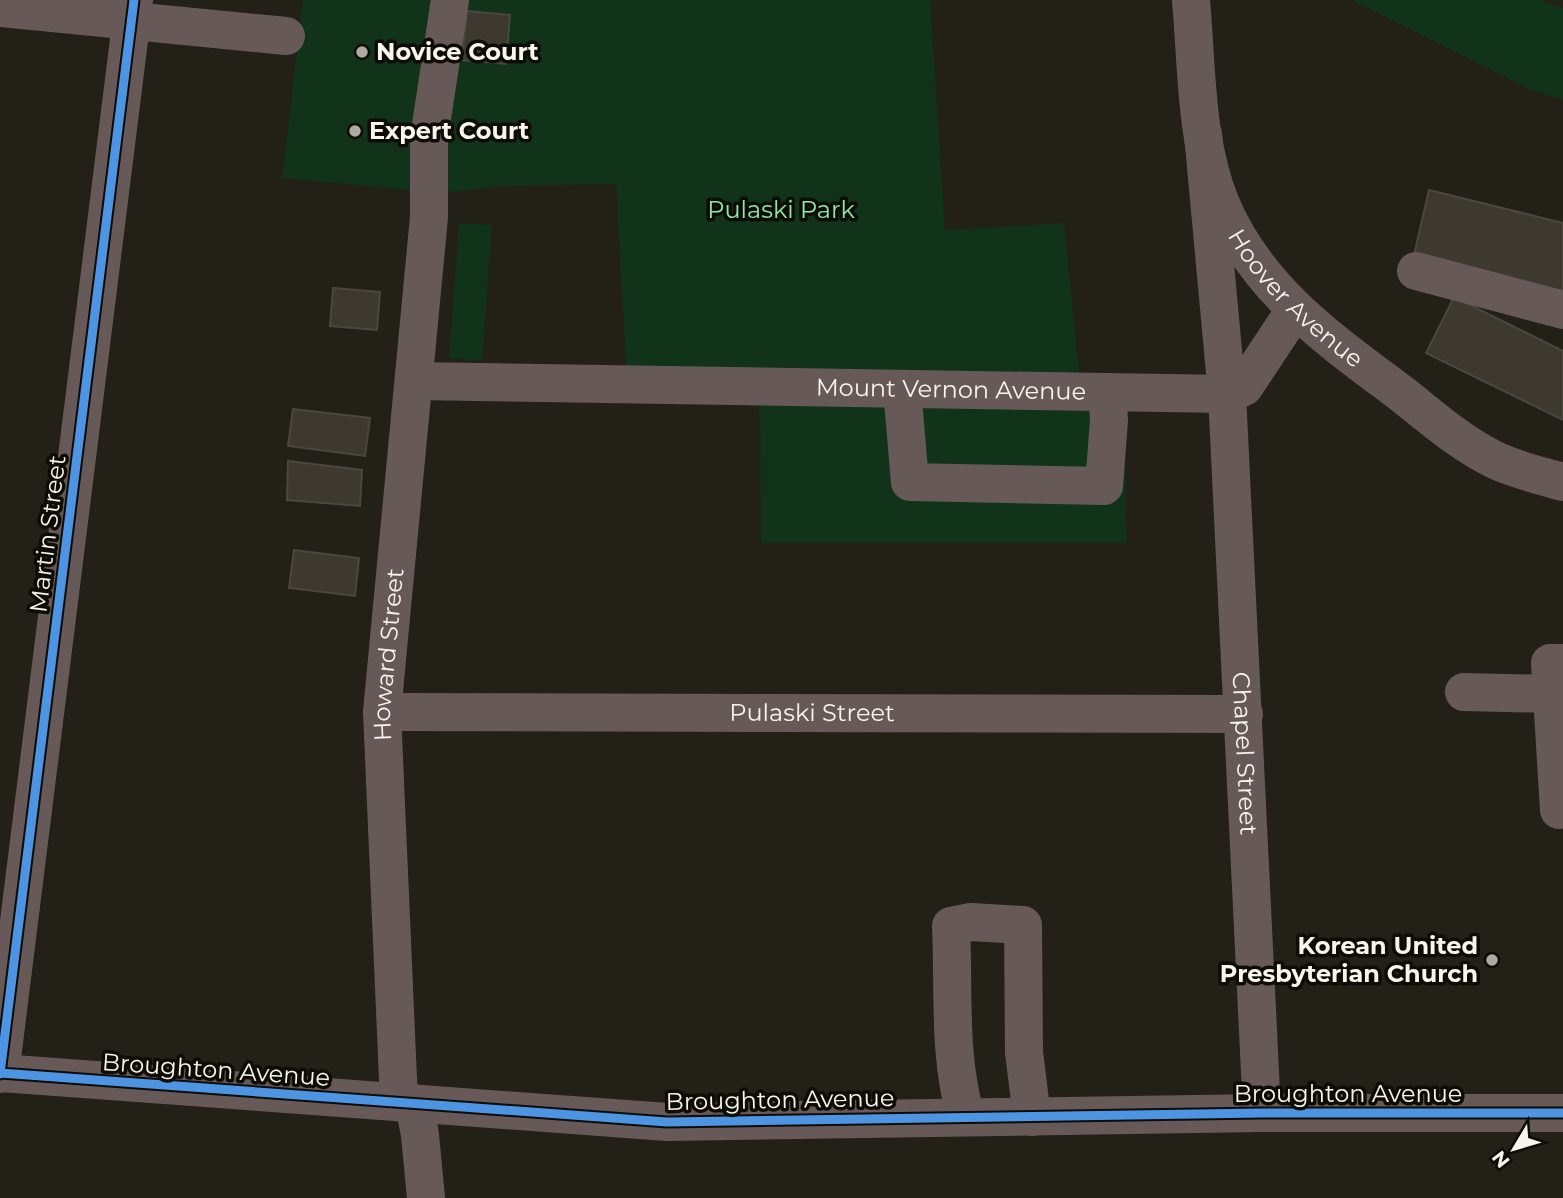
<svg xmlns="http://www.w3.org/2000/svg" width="1563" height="1198" font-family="Montserrat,sans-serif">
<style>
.green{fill:#11331a}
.building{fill:#3d392e;stroke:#4a4740;stroke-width:2}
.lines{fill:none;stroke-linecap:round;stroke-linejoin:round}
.minor{stroke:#675958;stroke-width:38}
.cycleway-casing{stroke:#0e0c06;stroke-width:13}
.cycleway{stroke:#4d94e3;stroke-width:9}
.poi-dot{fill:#adaaa0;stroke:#0e0c06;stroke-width:2.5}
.labels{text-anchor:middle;stroke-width:7;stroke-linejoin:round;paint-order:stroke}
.poi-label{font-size:24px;font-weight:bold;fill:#f8f5ea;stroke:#0e0c06;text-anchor:start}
.park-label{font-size:24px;fill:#8de8a4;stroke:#0e0c06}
.street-label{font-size:24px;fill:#f8f5ea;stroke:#0e0c06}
</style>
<rect width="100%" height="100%" fill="#232017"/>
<path class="green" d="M303,0H930L945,230L1064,223L1080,381L1125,422L1126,543H761L760,423L756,372L626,366L616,184L506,186L442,193L282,178Z
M1352,0H1540L1563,8V100L1529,89Z
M459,223L492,225L482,361L449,358Z"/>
<path class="building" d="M467,11L510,15L506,64L462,60Z
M1429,190L1563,223V291L1414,255Z
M333,288L380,292L377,330L330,326Z
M1454,297L1563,351V420L1426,353Z
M293,409L370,418L365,456L288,446Z
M288,461L362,470L360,506L287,500Z
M294,550L359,558L355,596L289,588Z"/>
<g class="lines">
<g class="minor">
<path id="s1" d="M1191,0C1197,67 1195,141 1221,204C1257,290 1330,340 1402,394C1431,417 1459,442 1493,459C1515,470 1539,475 1563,482"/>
<path d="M0,8L286,36"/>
<path id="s2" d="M1203,134L1227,394L1262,1113"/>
<path d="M1416,271L1563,310"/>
<path id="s3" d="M414,381L1227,394L1244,387L1295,310"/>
<path d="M902,389L910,482L1104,486L1109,420L1107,392"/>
<path d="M1464,692L1553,694"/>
<path id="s4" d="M382,712L1244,714"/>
<path d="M1559,810L1550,663H1563"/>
<path d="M0,1073L667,1122L1262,1113H1563"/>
<path d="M0,1074L134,0"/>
<path id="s5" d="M399,1102L382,712L429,217V138L450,0"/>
<path d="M414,1103L420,1135L426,1198"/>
<path d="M966,1117C948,1056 954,989 951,926L971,922L1023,925L1024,1052L1032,1117"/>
</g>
<g class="cycleway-casing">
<path id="cycleway" d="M0,1073L667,1122L1262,1113H1563
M0,1074L134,0"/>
</g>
<use href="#cycleway" class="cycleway"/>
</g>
<g class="poi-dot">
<circle cx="362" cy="52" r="7"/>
<circle cx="355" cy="131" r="7"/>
<circle cx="1492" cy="960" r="7"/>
</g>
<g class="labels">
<g class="poi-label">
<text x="376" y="60">Novice Court</text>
<text x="369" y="139">Expert Court</text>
<text x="1478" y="954" text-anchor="end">Korean United<tspan x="1478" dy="28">Presbyterian Church</tspan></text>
</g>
<g class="park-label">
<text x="781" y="218">Pulaski Park</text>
</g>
<g class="street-label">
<text dy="8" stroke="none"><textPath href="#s1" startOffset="329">Hoover Avenue</textPath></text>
<text dy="8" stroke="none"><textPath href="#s3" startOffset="537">Mount Vernon Avenue</textPath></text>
<text transform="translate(48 534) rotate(-83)" y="8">Martin Street</text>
<text dy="8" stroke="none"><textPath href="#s5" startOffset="448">Howard Street</textPath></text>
<text dy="8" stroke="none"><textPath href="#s4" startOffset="430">Pulaski Street</textPath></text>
<text dy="8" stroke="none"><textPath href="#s2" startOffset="621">Chapel Street</textPath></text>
<text transform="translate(216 1070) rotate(4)" y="8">Broughton Avenue</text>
<text x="1348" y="1102">Broughton Avenue</text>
<text transform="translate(780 1100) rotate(-1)" y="8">Broughton Avenue</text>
</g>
</g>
<g transform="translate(1514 1149) rotate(232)" stroke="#0e0c06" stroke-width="5" paint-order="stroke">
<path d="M0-5L12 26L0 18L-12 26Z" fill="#f8f5ea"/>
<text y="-10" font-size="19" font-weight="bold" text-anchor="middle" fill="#f8f5ea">N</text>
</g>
</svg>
